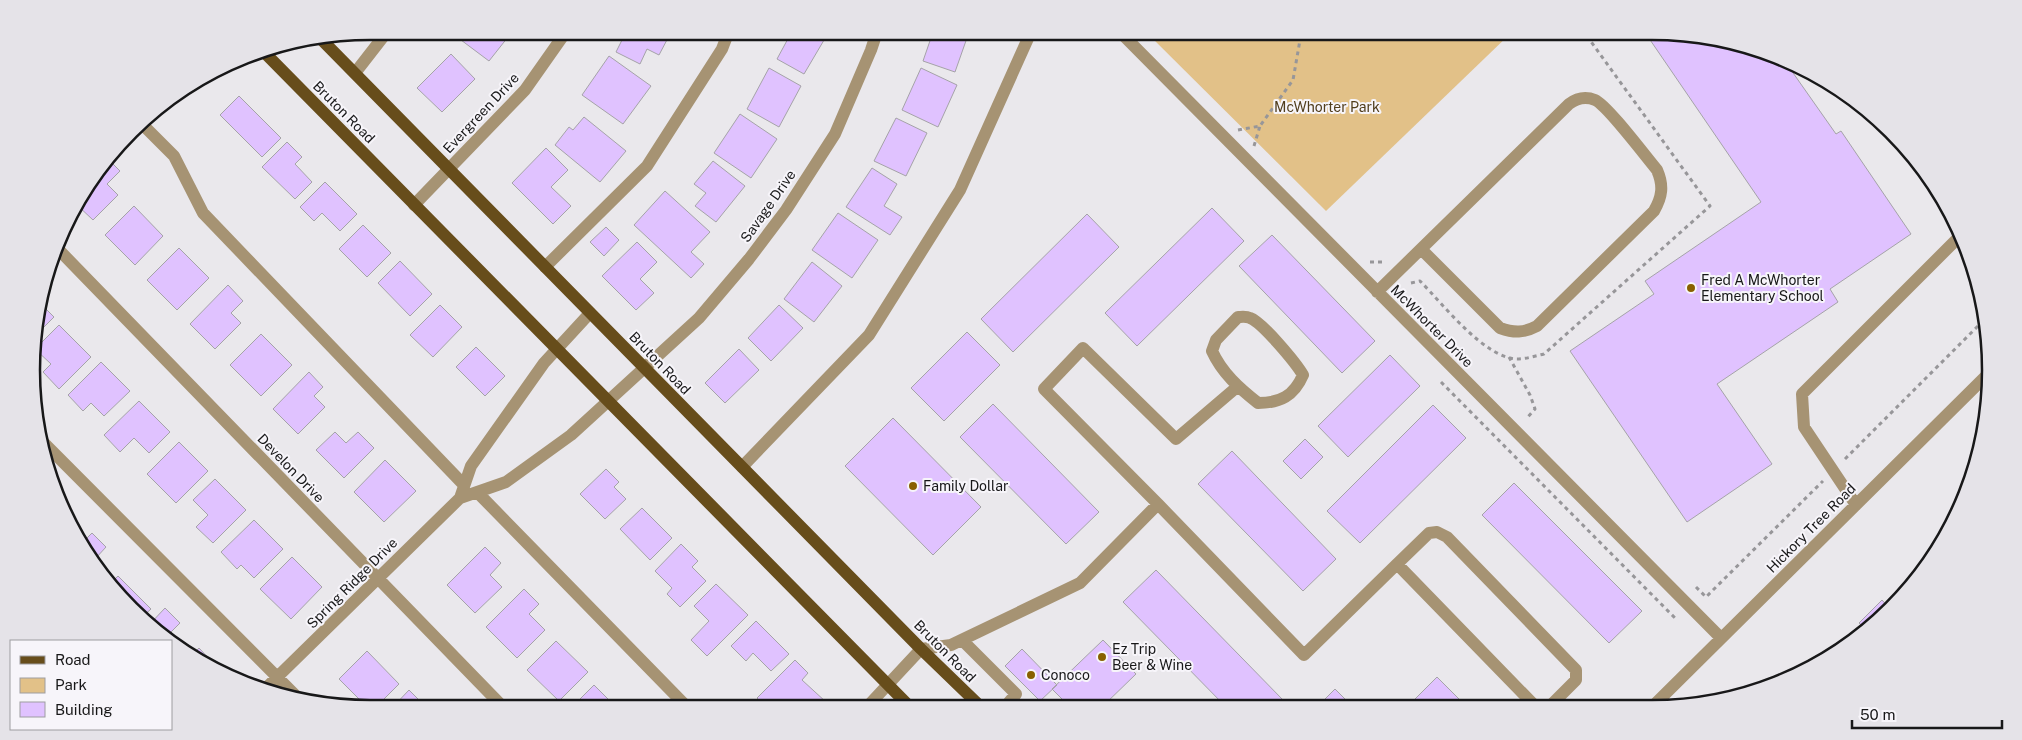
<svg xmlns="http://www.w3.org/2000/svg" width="2022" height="740" font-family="'Public Sans',sans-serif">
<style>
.green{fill:#e2c188}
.building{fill:#e0c2ff;stroke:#a5a3a8}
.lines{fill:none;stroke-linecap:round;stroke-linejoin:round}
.path{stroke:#979699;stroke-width:3;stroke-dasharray:4 4;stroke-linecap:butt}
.minor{stroke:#a69373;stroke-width:12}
.major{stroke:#674d1b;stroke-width:12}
.poi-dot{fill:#896000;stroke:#f7f5fa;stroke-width:2}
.labels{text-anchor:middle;stroke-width:4;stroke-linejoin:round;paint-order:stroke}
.park-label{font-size:14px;fill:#513e1d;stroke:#f7f5fa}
.street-label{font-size:14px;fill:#181819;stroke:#f7f5fa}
.poi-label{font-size:14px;fill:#181819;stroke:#f7f5fa;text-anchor:start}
.rim{fill:none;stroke:#181819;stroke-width:2.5}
</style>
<rect width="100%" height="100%" fill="#eae8ec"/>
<path class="green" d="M1512,32L1326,211L1148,34Z"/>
<path class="building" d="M1644,31L1739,43L1784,60L1836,134L1841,131L1911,234L1830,289L1838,302L1717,384L1772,464L1687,522L1570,351L1654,294L1645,281L1761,202Z
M790,35H827L804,74L777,59Z
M932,35H968L955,72L923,61Z
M624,36H669L659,55L647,49L640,64L616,52Z
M457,37H508L489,61Z
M451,54L475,79L442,112L417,88Z
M609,56L651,86L623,124L582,95Z
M769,68L801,86L779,127L747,109Z
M921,68L957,85L938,127L902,110Z
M239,96L281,138L262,157L220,115Z
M740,114L777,139L751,178L714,153Z
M584,117L626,151L600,182L555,145L569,127L573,130Z
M896,118L927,133L906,176L874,161Z
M287,142L302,157L295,164L312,182L295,199L262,167Z
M546,148L568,170L551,187L571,206L553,224L512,183Z
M107,158L120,171L107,184L118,195L93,220L76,204Z
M713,161L745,186L716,222L695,206L706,193L694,184Z
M872,168L897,184L884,206L902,217L890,235L846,207Z
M325,182L357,214L340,231L322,213L314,221L300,207Z
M665,191L710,232L691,252L704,264L691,278L634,225Z
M134,206L163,236L135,265L105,235Z
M1212,208L1244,241L1137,346L1105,313Z
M838,213L878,240L852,278L812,250Z
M1087,214L1119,247L1013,352L981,319Z
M363,225L391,253L367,277L339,249Z
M606,227L619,240L604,256L590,242Z
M1272,235L1375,341L1342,373L1239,266Z
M637,242L657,262L640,279L654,293L636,310L602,276Z
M179,248L209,278L177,310L147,280Z
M400,261L432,294L410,316L378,283Z
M812,262L842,286L814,322L784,299Z
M228,285L243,301L231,313L241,323L215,349L190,324Z
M41,304L54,317L34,337V326Z
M440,305L462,327L433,357L410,335Z
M779,305L803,328L771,361L748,338Z
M59,325L91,357L59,389L43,372L51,364L35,349Z
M967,332L1000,365L944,421L911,388Z
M261,334L292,365L261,396L230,365Z
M476,347L505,376L485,396L456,367Z
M739,349L759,370L725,403L705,383Z
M1390,355L1420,386L1348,457L1318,426Z
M101,362L130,391L104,416L91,403L83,411L68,395Z
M309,372L323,387L314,396L325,407L298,434L273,409Z
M139,401L170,432L149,453L134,438L120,452L104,435Z
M993,404L1099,512L1066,544L960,437Z
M1433,405L1466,438L1360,543L1327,511Z
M893,418L981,507L933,555L845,466Z
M335,432L346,443L358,432L374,448L344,478L316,450Z
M1305,439L1323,457L1301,479L1283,461Z
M179,442L208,471L176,503L147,474Z
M1232,451L1336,559L1303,591L1198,484Z
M385,460L416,491L384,522L354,492Z
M606,469L619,482L614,487L626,499L605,519L580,494Z
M215,479L246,510L213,543L196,527L208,515L193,500Z
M1514,483L1642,611L1609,643L1482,515Z
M642,508L672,538L650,560L620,529Z
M254,520L283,549L254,578L241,565L237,569L221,552Z
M92,533L106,547L95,559L106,570L102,574L89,558L82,543Z
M681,544L698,561L692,567L706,581L680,607L667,594L672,588L655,571Z
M485,547L501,563L490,575L502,587L475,613L447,585Z
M292,557L322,587L291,619L260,589Z
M1931,557L1908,586L1905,583Z
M1156,570L1283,700L1276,707H1226L1123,602Z
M118,576L151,609L141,618L131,610L110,584Z
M716,584L748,615L707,656L691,640L709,621L694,606Z
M524,589L539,604L529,614L545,630L517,658L486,627Z
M1882,600L1889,608L1876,624L1867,630L1859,623Z
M165,608L180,623L171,632L186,648L182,652L149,625Z
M756,621L789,654L771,671L753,653L746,661L731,646Z
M1103,640L1136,674L1102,707H1070L1052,689Z
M556,641L588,672L559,701L527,670Z
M199,648L216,666L215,667L191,656Z
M1022,649L1057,685L1040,701L1005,666Z
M367,651L399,684L374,709H369L339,679Z
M795,660L808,673L802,680L826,702L820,708H767L757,698Z
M1437,677L1466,706H1408Z
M594,685L617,708H571Z
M1335,689L1353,707H1317Z
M409,690L428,709H391Z"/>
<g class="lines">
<path class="path" d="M1238,130L1260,126L1293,80L1300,40L1304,33
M1254,146L1260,126
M1370,262H1386
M1411,283L1420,281C1443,304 1484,358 1517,359C1526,359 1535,356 1544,354L1710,206L1584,32
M1509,357L1530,395L1535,409L1526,419
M1441,382L1675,618
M1845,459L1986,318
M1696,587L1706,597L1823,481"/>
<path class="minor" d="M1122,34L1721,638
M355,73L383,37
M140,122L174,156L203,213L464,485
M414,205L525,90L563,36
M58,249L504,708
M545,267L647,166L722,49L727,36
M1377,292L1569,104C1577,98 1585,96 1595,100C1607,105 1646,157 1657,170C1664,186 1662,197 1654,211L1537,326C1524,333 1514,333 1500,328L1421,249
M1238,317C1241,317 1246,316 1250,318C1262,322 1296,363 1303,375C1294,396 1280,403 1258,403C1239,388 1222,373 1212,351L1216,340Z
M39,438L300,700
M742,467L869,335L960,190L1030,34
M477,492L688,708
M460,498L506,482L571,435L699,318L749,259L786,210L835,134L871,50L876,35
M1158,504L1044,389L1083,348L1176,439L1237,387
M1856,505L1804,427L1802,394L1958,238H1962
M1397,564L1429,533L1437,532L1447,537L1576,670V680L1550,706
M962,640L1016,694L1005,707
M265,689L460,498L471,466L544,363L590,313
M1653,706L1989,373
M866,708L921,649L951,645L1080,583L1158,504L1304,655L1397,564L1535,706"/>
<path class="major" d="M320,38L921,649L981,707
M262,50L911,708"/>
</g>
<g class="poi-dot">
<circle cx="1691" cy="288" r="5"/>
<circle cx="913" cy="486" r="5"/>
<circle cx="1102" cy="657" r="5"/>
<circle cx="1031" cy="675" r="5"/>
</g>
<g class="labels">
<g class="park-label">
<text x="1327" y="112">McWhorter Park</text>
</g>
<g class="street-label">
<text transform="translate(344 112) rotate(45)" y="5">Bruton Road</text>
<text transform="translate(481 113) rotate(-47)" y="5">Evergreen Drive</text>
<text transform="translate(768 206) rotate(-55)" y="5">Savage Drive</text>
<text transform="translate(1432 326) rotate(45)" y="5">McWhorter Drive</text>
<text transform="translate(660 363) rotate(46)" y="5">Bruton Road</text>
<text transform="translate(291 468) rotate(46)" y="5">Develon Drive</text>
<text transform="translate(1811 528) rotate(-45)" y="5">Hickory Tree Road</text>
<text transform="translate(352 583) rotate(-45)" y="5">Spring Ridge Drive</text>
<text transform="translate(945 651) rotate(45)" y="5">Bruton Road</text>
</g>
<g class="poi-label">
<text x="1701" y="285">Fred A McWhorter<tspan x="1701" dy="16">Elementary School</tspan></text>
<text x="923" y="491">Family Dollar</text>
<text x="1112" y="654">Ez Trip<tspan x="1112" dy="16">Beer &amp; Wine</tspan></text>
<text x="1041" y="680">Conoco</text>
</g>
</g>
<path d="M0 0H2022V740H0ZM370 40H1652A330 330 0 0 1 1982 370V370A330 330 0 0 1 1652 700H370A330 330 0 0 1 40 370V370A330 330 0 0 1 370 40Z" fill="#e5e3e8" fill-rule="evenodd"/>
<path class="rim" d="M370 40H1652A330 330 0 0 1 1982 370V370A330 330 0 0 1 1652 700H370A330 330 0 0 1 40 370V370A330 330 0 0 1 370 40Z"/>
<rect x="10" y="640" width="162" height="90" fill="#f7f5fa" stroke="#9e9da0"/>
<rect x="20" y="656" width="25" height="8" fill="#674d1b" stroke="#9e9da0"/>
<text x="55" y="665" font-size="15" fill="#181819">Road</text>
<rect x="20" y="678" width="25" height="15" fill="#e2c188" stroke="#9e9da0"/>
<text x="55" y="690" font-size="15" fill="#181819">Park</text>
<rect x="20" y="702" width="25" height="15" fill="#e0c2ff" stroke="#9e9da0"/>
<text x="55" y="715" font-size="15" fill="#181819">Building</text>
<path d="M1852 720v8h150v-8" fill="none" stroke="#181819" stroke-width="2.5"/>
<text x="1860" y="720" font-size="15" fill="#181819" stroke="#f7f5fa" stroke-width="4" paint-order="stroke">50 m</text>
</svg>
